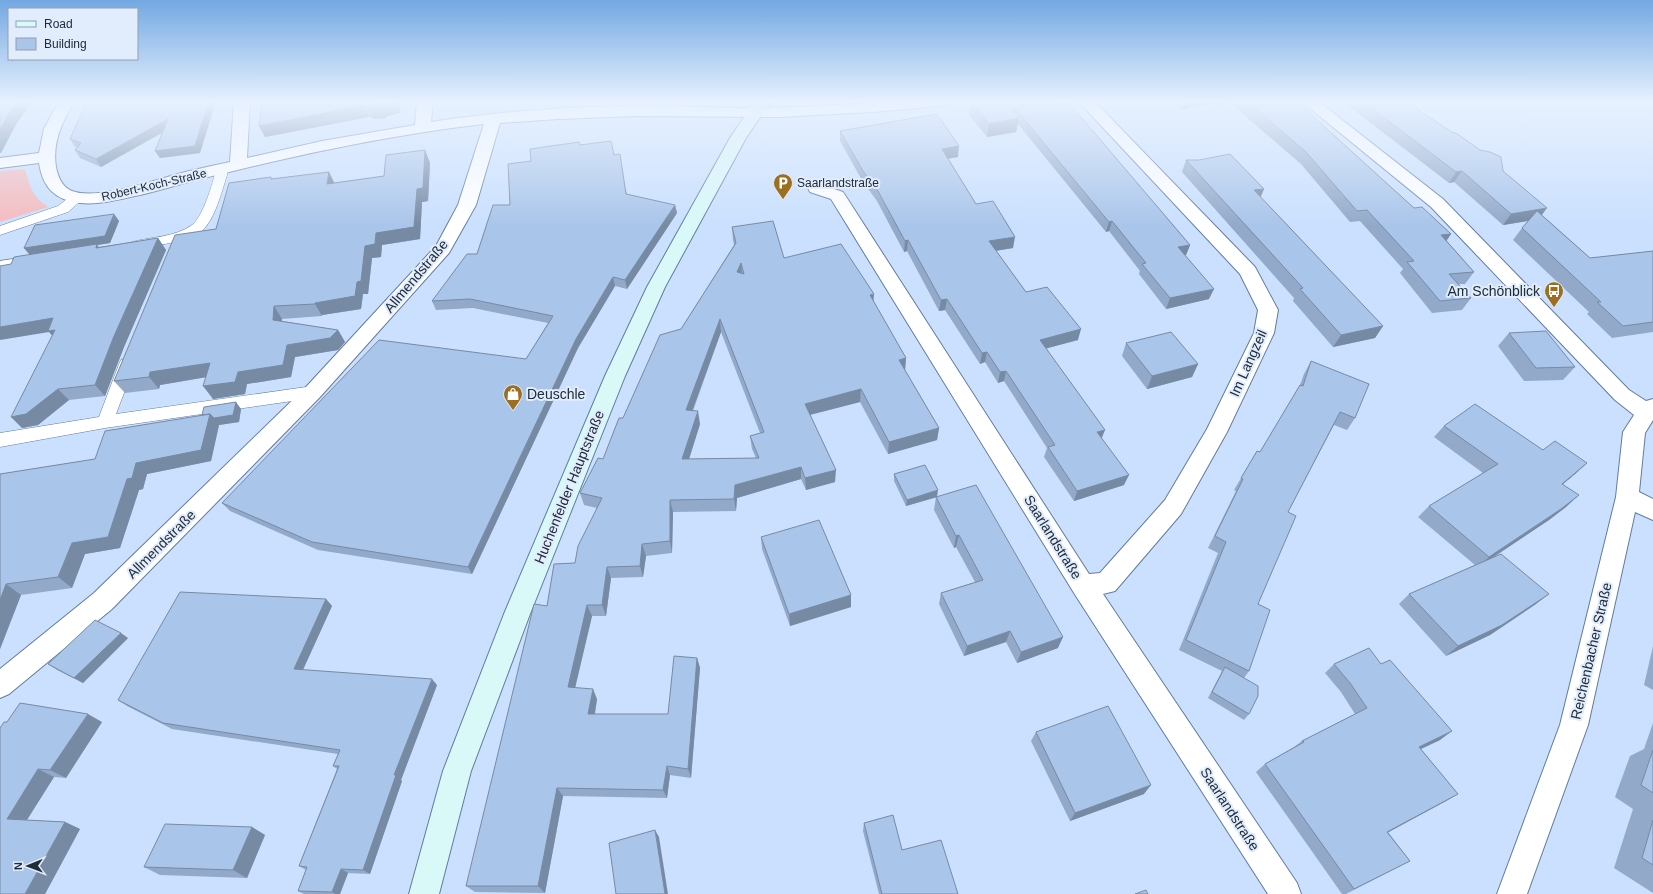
<svg xmlns="http://www.w3.org/2000/svg" width="1653" height="894" font-family="Arial,sans-serif">
<style>
.green{fill:#f4bbbe}
.lines{fill:none;stroke-linecap:round;stroke-linejoin:round}
.service-casing{stroke:#627b9d;stroke-width:1}
.minor-casing{stroke:#627b9d;stroke-width:2}
.secondary-casing{stroke:#627b9d;stroke-width:2}
.service{fill:#fff;fill-rule:evenodd}
.minor{fill:#fff;fill-rule:evenodd}
.secondary{fill:#d9f8f8;fill-rule:evenodd}
.wall{fill:#92a9c9;fill-rule:evenodd}
.shaded-wall{fill:#778aa4}
.building{fill:#aac5ea;stroke:#778aa4;fill-rule:evenodd}
.labels{text-anchor:middle;stroke-width:4;stroke-linejoin:round;paint-order:stroke}
.far-poi-label{font-size:12px;fill:#212c3a;stroke:#e1ecfc;text-anchor:start}
.far-street-label{font-size:12px;fill:#212c3a;stroke:#e1ecfc}
.street-label{font-size:14px;fill:#212c3a;stroke:#e1ecfc}
.poi-label{font-size:14px;fill:#212c3a;stroke:#e1ecfc;text-anchor:end}
</style>
<rect width="100%" height="100%" fill="#cae0fe"/>
<path class="green" d="M25,169C31,188 31,195 48,207L0,222V171Z"/>
<g class="lines">
<g class="service-casing">
<path id="service" d="M222,165L226,166L228,169L227,175C222,191 215,219 202,231C190,241 153,246 137,249L132,248L130,245L132,242C151,237 176,237 192,225C203,217 213,183 216,169L218,166Z
M77,194L82,195L84,198L68,212L0,235V226L58,206L72,195Z
M26,257L31,259L33,262L31,265L0,271V261Z
M127,358L133,360L135,364L116,414L313,386L319,388L321,392L319,396L313,398L105,428L0,447V433L99,417L119,364L121,360Z"/>
</g>
<g class="minor-casing">
<path id="minor" d="M59,101H75C62,121 52,143 56,167C58,177 62,187 72,191C95,200 150,182 174,175C192,170 211,166 230,162L234,101H250L247,158L322,141L415,125L417,101H433L431,122C514,109 598,105 682,106C707,107 732,109 758,108C821,107 885,101 949,101L946,104L941,106L872,112L780,117L636,116L558,119L500,123L476,205L449,253L320,397L112,609L9,694L0,698V669L94,593L306,387L436,246L458,205L484,124C397,134 310,152 225,173C197,179 169,188 140,195C121,199 100,205 80,203C55,200 43,188 39,163L0,168V158L39,153L44,129Z
M1078,101H1094L1255,267L1278,310L1274,333L1227,432L1181,514L1115,591L1103,594L1297,883L1301,894H1268L1074,593L831,199L810,192L808,188L810,184L816,183L843,192L1089,574L1100,573L1165,500L1207,429L1254,333L1258,310L1240,274Z
M1301,101H1318L1443,199L1629,390L1646,401L1653,399V420L1645,433L1639,492L1653,499V520L1635,512L1588,725L1527,894H1497L1560,725L1616,497L1623,432L1634,415L1615,400L1431,207Z"/>
</g>
<g class="secondary-casing">
<path id="secondary" d="M755,101H771L746,138L665,287L625,376L530,614L471,771L439,894H409L443,771L504,614L605,376L647,287L730,138Z"/>
</g>
<use href="#service" class="service"/>
<use href="#minor" class="minor"/>
<use href="#secondary" class="secondary"/>
</g>
<path class="wall" d="M87,101H216L200,153L160,158L155,151L162,133L101,167L80,158L75,150L77,147H75L70,139Z
M262,101H399L400,113L387,116L386,118L373,119L369,117L265,137L259,126Z
M1172,101H1296L1414,208L1451,234L1446,240L1474,272L1465,284H1458L1471,298L1462,310L1432,313L1400,273L1403,269L1360,221L1350,222L1301,164L1230,103L1217,105L1215,103L1181,110Z
M1342,101H1405L1503,171L1542,215L1590,258L1653,251V332L1612,338L1587,314L1589,312L1513,240L1522,228L1528,221L1503,225L1454,182L1449,183Z
M971,102L1009,107L1010,102L1190,245L1186,255H1185L1209,299L1166,309L1139,274L1140,271L1109,231L1106,232L1018,124L1016,132L987,137L969,115Z
M840,131L958,157L948,158L976,204L1013,248L996,251L1026,292L1078,340L1046,348L1102,438L1124,485L1074,501L1044,457L1047,448L1004,381L998,383L985,362L980,364L945,310L939,311L907,251L904,252L877,201L863,182L840,141Z
M580,145L614,155L627,194L675,205L677,213L627,289L615,286L578,348L472,574L318,550L230,511L222,503L526,359L548,323L473,308L436,310L432,301L477,254L510,205L531,161Z
M425,150L430,163L428,201L422,202L420,239L382,245L381,257L372,258L368,294H363L361,309L322,315V316L282,319V321L338,330L345,342L338,350L295,357L291,377L247,384L245,394L213,399L206,377L160,385L159,389L125,393L114,381L216,229L272,179L334,183L384,176Z
M1186,160L1264,189L1260,197L1383,326L1375,338L1333,347L1293,301L1294,298L1182,172Z
M114,214L119,221L110,243L97,245L99,247L158,238L166,250L124,347L105,396L69,400L38,425L22,428L52,335L49,332L11,264L30,255L24,248Z
M732,227L784,258L873,301L906,358L905,370L939,428L937,440L888,454L860,402L810,415L835,482L806,490L801,479L737,498L736,511L673,512L672,553L646,556L643,577L611,578L606,616H592L575,687L597,699L595,714H668L697,658L700,668L691,778L670,775L667,798L563,796L545,893L475,892L466,886L547,606L575,563L597,508L584,505L580,493L603,459L623,418L681,329L734,245L733,240ZM721,332L760,433L750,436L752,449L756,458L689,459L700,424L693,411Z
M1509,333L1575,367L1563,380L1524,381L1498,346Z
M1126,343L1198,364L1192,377L1147,389L1122,356Z
M1311,361L1355,418L1347,430L1334,425L1288,512L1258,604L1249,671L1244,678L1249,714L1244,720L1208,698L1222,671L1179,650L1218,553L1208,548L1236,491L1234,490L1257,451L1260,452L1300,385L1304,374Z
M241,409L239,422L219,425L211,461L147,474L143,489L139,490L120,548L85,554L72,588L21,595L0,649V474L95,459Z
M1444,426L1543,450L1587,463L1575,474L1563,484L1566,507L1549,520L1494,557L1536,604L1490,635L1446,656L1399,604L1409,594L1475,565L1418,517L1429,506L1483,473L1434,437Z
M894,474L937,497L906,506L894,481Z
M936,497L1058,648L1017,663L1006,642L964,656L939,604L941,593L975,582L956,547L954,548L934,510Z
M761,537L851,595V607L790,626L762,549Z
M326,599L332,606L303,670L437,685L401,780L402,781L370,874L348,873L340,894H304L298,891L306,870L299,866L337,769L333,766L338,754L172,729L127,706L118,700Z
M128,638L83,683L57,670L48,664Z
M1653,646V690L1644,685Z
M1334,664L1440,740L1421,749L1458,794L1446,801L1388,832L1410,861L1346,894H1342L1256,772L1265,764L1294,747L1302,741L1355,714L1341,692L1325,673Z
M102,722L66,778L54,777L27,820L65,822L80,829L45,894L0,728Z
M1653,723V893L1614,868L1633,809L1615,797L1630,756L1644,749Z
M1036,732L1144,794L1070,821L1031,741Z
M864,823L902,850L958,894H879L863,831Z
M252,827L265,835L247,878L160,875L144,867Z"/>
<path class="shaded-wall" d="M18,101H33L17,123L1,153H0V130L9,113Z
M209,101H216L200,153L160,158L155,151Z
M395,101H399L400,113L387,116L386,118L373,119L368,108Z
M1184,101H1216L1215,103L1181,110Z
M1219,101H1230V103L1217,105Z
M365,105L369,117L265,137L259,126Z
M1019,118L1016,132L987,137L989,124Z
M168,119L172,127L101,167L96,159Z
M959,146L958,157L941,160L942,149Z
M425,150L430,163L428,201L422,202L420,239L382,245L381,257L372,258L368,294H363L361,309L322,315V316L315,304V303L357,282L365,246L376,233L417,189Z
M1462,171L1454,182L1449,183L1456,172Z
M329,172L335,184H327Z
M1264,189L1259,201L1254,190Z
M675,205L677,213L627,289L625,280Z
M1547,208L1539,219L1503,225L1511,214Z
M114,214L119,221L110,243L97,245L106,256L30,255L24,248Z
M1112,221L1109,231L1106,232L1109,222Z
M1451,234L1443,246L1441,235Z
M1015,237L1013,248L987,252L989,241Z
M158,238L166,250L124,347L105,396L95,385L114,336Z
M908,240L907,251L904,252L905,241Z
M1190,245L1186,255L1174,257L1178,247Z
M741,263L742,276L737,272Z
M613,277L615,286L578,348L472,574L468,567L576,339Z
M1214,289L1209,299L1166,309L1170,298Z
M874,294L873,307L870,295Z
M947,299L945,310L939,311L941,300Z
M274,306L282,319L281,333L273,320Z
M53,318L58,342L49,332L0,340V327Z
M720,319L721,332L688,422L686,410Z
M1383,326L1375,338L1333,347L1341,335Z
M1081,329L1078,340L1037,351L1040,340Z
M338,330L345,342L338,350L295,357L291,377L247,384L245,394L213,399L203,386L238,372L287,345Z
M987,352L985,362L980,364L982,353Z
M906,358L905,371L899,360Z
M210,363L219,375L160,385L159,389L149,377L150,372Z
M1198,364L1192,377L1147,389L1152,376Z
M1006,371L1004,381L998,383L1000,372Z
M58,389L69,400L38,425L22,428L11,417Z
M861,389L860,402L805,416V404Z
M236,402L241,409L239,422L219,425L211,461L147,474L143,489L139,490L120,548L85,554L72,588L58,577L72,543L127,479L136,463L210,414Z
M698,411L700,424L685,472L682,459Z
M939,428L937,440L888,454L889,442Z
M1105,430L1101,440L1097,432Z
M1587,463L1575,474L1550,495L1562,484Z
M801,467V479L737,498L736,511L734,499L735,485Z
M836,470L835,482L806,490L805,478Z
M1129,475L1124,485L1074,501L1077,491Z
M938,490L937,497L906,506L907,500Z
M1579,495L1566,507L1549,520L1478,567L1489,557Z
M670,500L673,512L672,553L670,541Z
M959,535L956,547L954,548L956,536Z
M642,544L646,556L643,577L640,566Z
M607,567L611,578L606,616L602,605Z
M6,584L21,595L0,649V600Z
M1549,594L1536,604L1490,635L1446,656L1458,646Z
M851,595V607L790,626L789,614Z
M326,599L332,606L300,676L294,669Z
M587,605L592,616L573,697L568,687Z
M1010,631L1006,642L964,656L967,646Z
M121,633L128,638L83,683L74,678Z
M1063,637L1058,648L1017,663L1021,652Z
M697,658L700,668L691,778L688,769Z
M432,679L437,685L401,780L402,781L370,874L363,870L394,775Z
M593,689L597,699L593,724L588,714Z
M88,714L102,722L66,778L50,770Z
M1452,731L1440,740L1408,755L1419,747Z
M667,766L670,775L667,798L663,790Z
M38,769L54,777L23,826L7,819Z
M1151,785L1144,794L1070,821L1075,813Z
M557,788L563,796L545,893L538,886Z
M1458,794L1446,801L1376,839L1387,832Z
M65,822L80,829L45,894H25Z
M252,827L265,835L247,878L233,870Z
M655,830L659,837L668,894H665Z
M341,869L348,873L340,894H335L332,892Z"/>
<path class="building" d="M0,101H18L9,113L0,130Z
M87,101H209L195,146L155,151L168,119L96,159L75,150L81,143L70,139Z
M262,101H395V102L382,104L381,106L368,108L365,105L259,126Z
M975,101H1004L1019,118L989,124L971,102Z
M1019,101H1059L1062,104L1069,103L1190,245L1178,247L1214,289L1170,298L1142,264L1146,263L1112,221L1109,222L1010,102Z
M1246,101H1296L1414,208L1422,207L1451,234L1441,235L1474,272L1449,274L1471,298L1440,301L1407,262L1414,261L1367,210L1357,211L1306,152Z
M1362,101H1405L1453,133H1456L1480,150L1490,152L1501,157L1503,171L1547,208L1511,214L1462,171L1456,172Z
M937,114L959,146L942,149L976,204L993,201L1015,237L989,241L1026,292L1047,287L1081,329L1040,340L1105,430L1097,432L1129,475L1077,491L1048,447L1055,445L1006,371L1000,372L987,352L982,353L947,299L941,300L908,240L905,241L878,191L863,171L840,131Z
M611,141L614,155L620,154L626,194L675,205L625,280L613,277L576,339L468,567L312,542L222,503L379,340L526,359L553,316L470,299L432,301L467,254H477L493,205H510L508,164L531,161L530,149L579,142L580,145Z
M425,150L423,188L417,189L414,227L376,233L375,244L365,246L361,281L357,282L355,296L315,303V304L274,306L273,320L338,330L330,338L287,345L283,365L238,372L235,382L203,386L210,363L150,372L149,377L114,381L175,235L216,229L229,183L271,177V179L329,172L327,184L384,176L386,155Z
M1230,154L1264,189L1254,190L1383,326L1341,335L1300,289L1303,288L1186,160H1199Z
M1537,211L1590,258L1653,251V322L1623,326L1597,302H1601L1522,228Z
M114,214L105,236L24,248L35,225Z
M773,221L784,258L841,244L874,294L870,295L906,358L899,360L939,428L889,442L861,389L805,404L836,470L805,478L801,467L735,485L734,499L670,500V541L642,544L640,566L607,567L602,605H587L568,687L593,689L588,714H668L674,656L697,658L688,769L667,766L663,790L557,788L538,886H466L534,604L547,606L554,564L575,563L578,546L602,498L580,493L598,458L603,459L619,418H623L660,335L681,329L736,243L732,227ZM741,263L744,274L737,272ZM720,319L764,432L750,436L759,458L682,459L698,411L686,410Z
M158,238L114,336L95,385L58,389L26,414L11,417L55,330L48,331L53,318L0,327V266L11,264L14,257L97,244L96,248Z
M1546,331L1575,367L1536,368L1509,333Z
M1171,332L1198,364L1152,376L1126,343Z
M1311,361L1369,384L1355,418L1340,412L1288,512L1296,516L1258,604L1270,610L1249,671L1186,640L1226,542L1215,536L1243,479L1241,478L1257,451L1260,452L1300,385L1303,386Z
M236,402L233,415L214,418L210,414L202,415L204,407Z
M1475,404L1543,450L1555,441L1587,463L1562,484L1579,495L1561,509L1489,557L1429,506L1498,464L1444,426Z
M210,414L201,450L136,463L132,478L127,479L108,537L72,543L58,577L6,584L0,600V474L95,459L105,431Z
M925,465L938,490L907,500L894,474Z
M976,485L1063,637L1021,652L1010,631L967,646L941,593L983,580L959,535L956,536L936,497Z
M819,520L851,595L789,614L761,537Z
M1501,554L1549,594L1502,625L1458,646L1409,594Z
M180,592L326,599L294,669L432,679L394,775H396L363,870L341,869L332,892L298,891L307,867L299,866L339,766H333L340,750L163,723L118,700Z
M95,620L121,633L74,678L48,664Z
M1369,648L1381,664L1390,660L1452,731L1419,747L1458,794L1387,832L1410,861L1354,889L1265,764L1304,742L1302,741L1367,708L1350,683L1334,664Z
M1225,667L1258,686V696L1249,714L1212,692Z
M20,703L88,714L50,770L38,769L7,819L65,822L25,894H0V728L4,722H7Z
M1108,706L1151,785L1075,813L1036,732Z
M1653,750V793L1641,785Z
M893,815L902,850L941,840L958,894H882L864,823Z
M1653,820V865L1642,858Z
M165,824L252,827L233,870L144,867Z
M655,830L665,894H616L609,843Z
M1146,890L1148,894H1135Z"/>
<linearGradient id="sky" x2="0" y2="1"><stop stop-color="#73a8e2"/><stop offset="0.45" stop-color="#e7f1ff"/><stop offset="1" stop-color="#e7f1ff" stop-opacity="0"/></linearGradient>
<rect width="1653" height="226" fill="url(#sky)"/>
<defs>
<g id="parking-pin" transform="scale(1)"><path d="M0 17L-7.5 6A9.5 9.5 0 1 1 7.5 6Z" fill="#9d6e20" stroke="#e1ecfc"/><path d="M-3.5-5.5H1a3.5 3.5 0 0 1 0 7H-1V5.5H-3.5ZM-1-3.4V-.6H.8a1.4 1.4 0 0 0 0-2.8Z" fill="#fff"/></g>
<g id="bus-pin" transform="scale(1)"><path d="M0 17L-7.5 6A9.5 9.5 0 1 1 7.5 6Z" fill="#9d6e20" stroke="#e1ecfc"/><path d="M-5-6H5V4H4V6H2V4H-2V6H-4V4H-5ZM-3.5-4V0h7V-4ZM-3.5 1.2v1.5H-2V1.2ZM2 1.2v1.5H3.5V1.2Z" fill="#fff"/></g>
<g id="shop-pin" transform="scale(1)"><path d="M0 17L-7.5 6A9.5 9.5 0 1 1 7.5 6Z" fill="#9d6e20" stroke="#e1ecfc"/><path d="M-5-2.5h2.3a2.7 3.5 0 0 1 5.4 0H5L5.5 6h-11ZM-1.5-2.5h3a1.5 2.3 0 0 0-3 0Z" fill="#fff"/></g>
</defs>
<g fill-rule="evenodd">
<use href="#parking-pin" x="783" y="183"/>
<use href="#bus-pin" x="1554" y="291"/>
<use href="#shop-pin" x="513" y="394"/>
</g>
<g class="labels">
<g class="far-poi-label">
<text x="797" y="187">Saarlandstraße</text>
</g>
<g class="far-street-label">
<text transform="translate(154 185) rotate(-13)" y="4">Robert-Koch-Straße</text>
</g>
<g class="street-label">
<text transform="translate(416 276) rotate(-50)" y="5">Allmendstraße</text>
<text transform="translate(1248 363) rotate(-66)" y="5">Im Langzeil</text>
<text transform="translate(569 487) rotate(-68)" y="5">Huchenfelder Hauptstraße</text>
<text transform="translate(1053 537) rotate(58)" y="5">Saarlandstraße</text>
<text transform="translate(161 544) rotate(-45)" y="5">Allmendstraße</text>
<text transform="translate(1591 651) rotate(-77)" y="5">Reichenbacher Straße</text>
<text transform="translate(1230 809) rotate(57)" y="5">Saarlandstraße</text>
</g>
<g class="poi-label">
<text x="1540" y="296">Am Schönblick</text>
<text x="527" y="399" text-anchor="start">Deuschle</text>
</g>
</g>
<rect x="8" y="8" width="130" height="52" fill="#e1ecfc" stroke="#949fae"/>
<rect x="16" y="21" width="20" height="6" fill="#d9f8f8" stroke="#949fae"/>
<text x="44" y="28" font-size="12" fill="#212c3a">Road</text>
<rect x="16" y="38" width="20" height="12" fill="#aac5ea" stroke="#949fae"/>
<text x="44" y="48" font-size="12" fill="#212c3a">Building</text>
<g transform="translate(28 866) rotate(269)" stroke="#e1ecfc" stroke-width="3" paint-order="stroke">
<path d="M0-3L7 15L0 10L-7 15Z" fill="#212c3a"/>
<text y="-6" font-size="11" font-weight="bold" text-anchor="middle" fill="#212c3a">N</text>
</g>
</svg>
